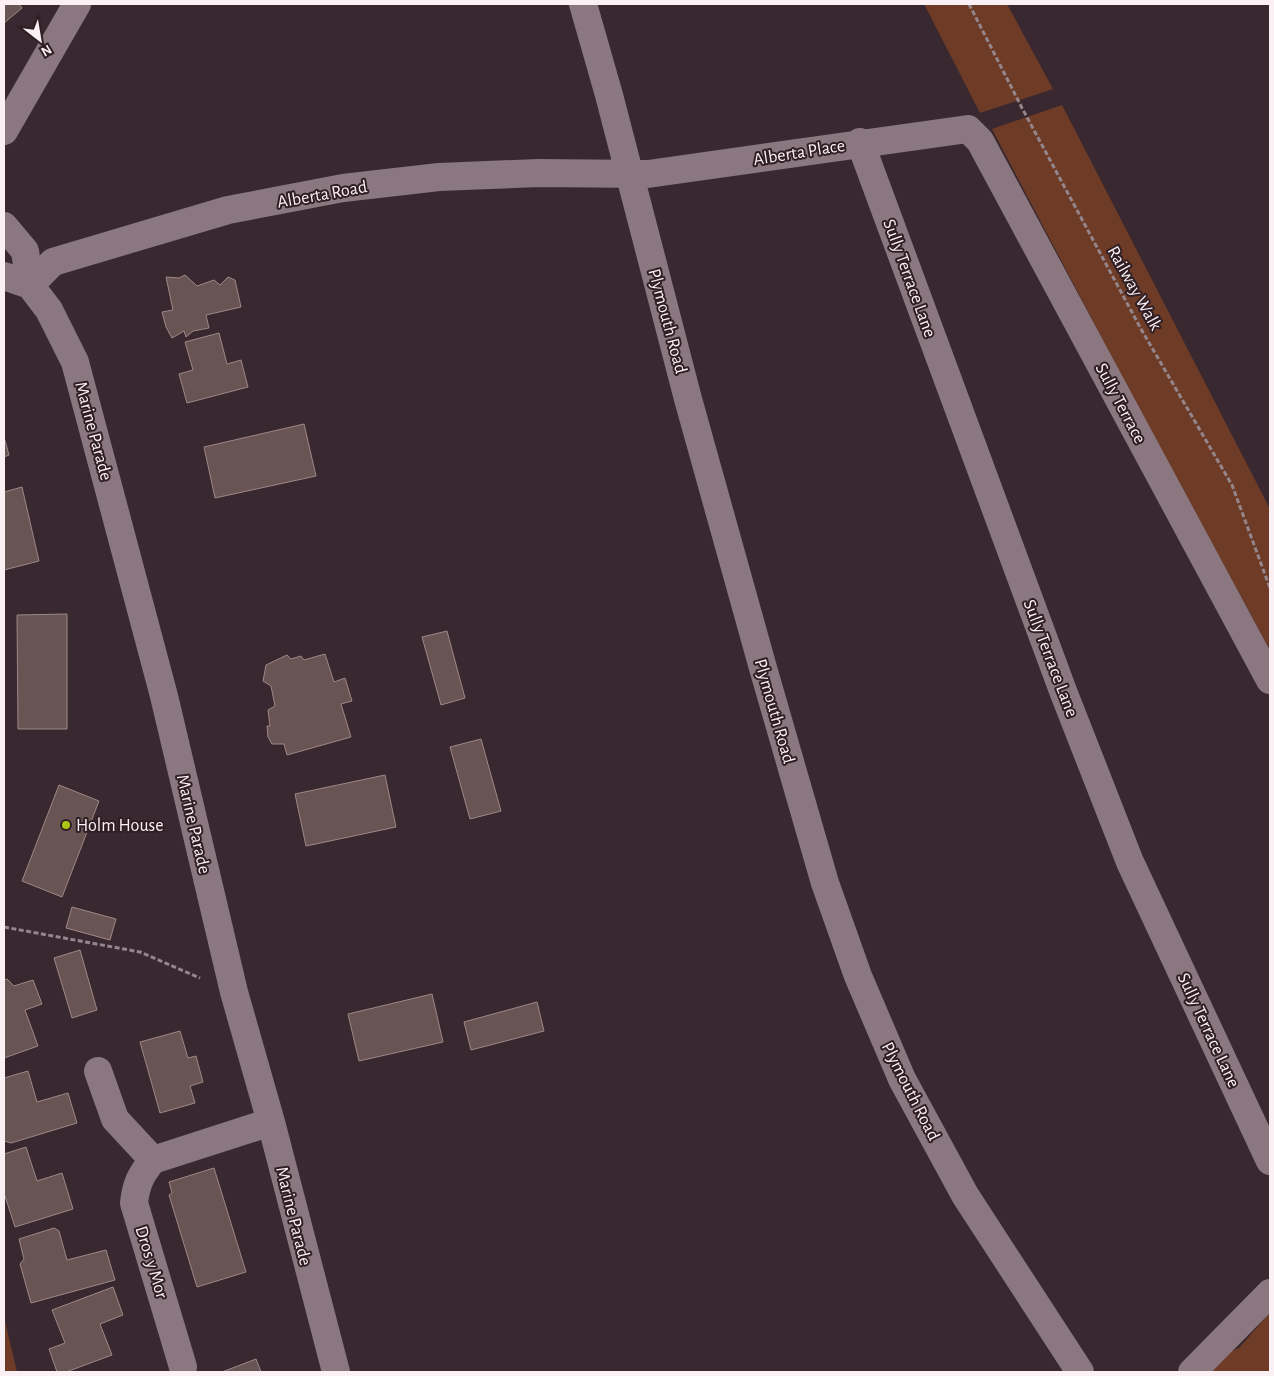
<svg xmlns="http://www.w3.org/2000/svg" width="1274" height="1376" font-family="'Alegreya Sans',sans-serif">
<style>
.green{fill:#6d3b26}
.building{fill:#695454;stroke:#9e8888}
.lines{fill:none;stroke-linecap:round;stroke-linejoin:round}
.path{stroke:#94868c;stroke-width:3;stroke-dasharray:5 2.5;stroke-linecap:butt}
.minor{stroke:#8b777f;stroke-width:28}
.poi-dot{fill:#acc613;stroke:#2f1f25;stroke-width:2}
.labels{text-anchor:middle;stroke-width:4;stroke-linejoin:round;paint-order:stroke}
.street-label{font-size:18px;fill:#fbf0f4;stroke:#2f1f25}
.poi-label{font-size:18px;fill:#fbf0f4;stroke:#2f1f25;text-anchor:start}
</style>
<rect width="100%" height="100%" fill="#39282f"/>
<path class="green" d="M924,4H1007L1053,89L980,113Z
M1062,105L1270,509V650L1136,403L992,129Z
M1270,1301V1372H1206L1219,1357L1239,1348L1266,1317Z
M4,1317L17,1372H4Z"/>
<path class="building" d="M4,4H19L22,8L4,23Z
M185,275L197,286L214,280L220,285L228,277L235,280L241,307L206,315L209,328L193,331L186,337L184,331L172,338L166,327L162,312L173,310L166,277L179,278Z
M219,333L227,364L241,360L248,387L187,403L179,374L193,370L185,342Z
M304,424L316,476L215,498L204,447Z
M4,437L9,455L4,457Z
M22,487L39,561L4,570V492Z
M67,614V729H18L17,615Z
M447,631L465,698L441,705L422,637Z
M325,654L334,682L345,678L352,701L341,704L351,737L287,755L284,744H272L268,737L267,726H270L268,710L275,706L271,686L263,681L266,665L287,655L291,659L301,656L304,660Z
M481,739L501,811L470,819L450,747Z
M385,775L396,827L306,846L295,794Z
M59,785L99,801L62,897L22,881Z
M72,907L116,919L110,940L66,928Z
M80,950L97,1010L72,1018L54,958Z
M7,979L14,986L33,980L42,1004L25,1010L38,1046L4,1058V980Z
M432,994L443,1042L359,1061L348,1014Z
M537,1002L544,1031L471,1050L464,1022Z
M180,1031L188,1058L196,1056L203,1082L190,1086L195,1103L160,1113L140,1042Z
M28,1071L37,1102L68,1093L77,1123L11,1143L4,1141V1078Z
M26,1147L37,1181L62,1173L73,1209L15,1227L4,1193V1154Z
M214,1168L246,1272L197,1287L169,1195L172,1193L169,1182Z
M54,1228L59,1231L67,1260L106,1250L115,1280L31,1303L20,1264L24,1259L19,1239Z
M113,1287L123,1315L100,1324L112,1355L66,1372H57L49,1349L65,1343L52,1310Z
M256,1359L261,1372H222Z"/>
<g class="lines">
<path class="path" d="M969,4L1022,108L1141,329L1232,485L1270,588
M4,927L140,952L200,978"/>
<path class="minor" d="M583,4L609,95L688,399L763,668L825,883L858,976L902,1079L965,1195L1080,1372
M4,131L77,4
M860,142L1063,691L1130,862L1270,1161
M4,226L25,251L30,285L49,310L75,362L164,696L234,992L271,1122L336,1372
M4,276L30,285
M30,285L53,262L228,210L343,188L439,177L538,173L648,174L968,129L980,141L1270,680
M98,1071L115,1119L153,1160
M183,1367L134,1203C136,1184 141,1174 153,1160L271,1122
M1192,1372L1270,1293"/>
</g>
<circle class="poi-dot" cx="66" cy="825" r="5"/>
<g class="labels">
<g class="street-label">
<text transform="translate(799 152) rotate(-9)" y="6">Alberta Place</text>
<text transform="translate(322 194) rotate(-10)" y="6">Alberta Road</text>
<text transform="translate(910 278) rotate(70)" y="6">Sully Terrace Lane</text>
<text transform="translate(1135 288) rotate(61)" y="6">Railway Walk</text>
<text transform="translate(668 321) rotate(75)" y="6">Plymouth Road</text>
<text transform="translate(1121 403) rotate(62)" y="6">Sully Terrace</text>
<text transform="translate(94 431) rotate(75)" y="6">Marine Parade</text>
<text transform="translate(1051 658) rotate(69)" y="6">Sully Terrace Lane</text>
<text transform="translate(775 711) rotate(74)" y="6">Plymouth Road</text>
<text transform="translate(194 824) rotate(77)" y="6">Marine Parade</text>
<text transform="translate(1209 1030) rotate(65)" y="6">Sully Terrace Lane</text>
<text transform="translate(911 1091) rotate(63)" y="6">Plymouth Road</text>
<text transform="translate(294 1216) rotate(76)" y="6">Marine Parade</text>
<text transform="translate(152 1262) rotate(73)" y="6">Dros y Mor</text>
</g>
<g class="poi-label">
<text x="76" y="831">Holm House</text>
</g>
</g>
<rect width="1274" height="1376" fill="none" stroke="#fbf0f4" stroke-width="10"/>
<g transform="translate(40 40) rotate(149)" stroke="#2f1f25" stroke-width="4" paint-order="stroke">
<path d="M0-4L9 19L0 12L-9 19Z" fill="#fbf0f4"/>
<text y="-8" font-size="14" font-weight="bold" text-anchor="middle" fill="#fbf0f4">N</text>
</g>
</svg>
